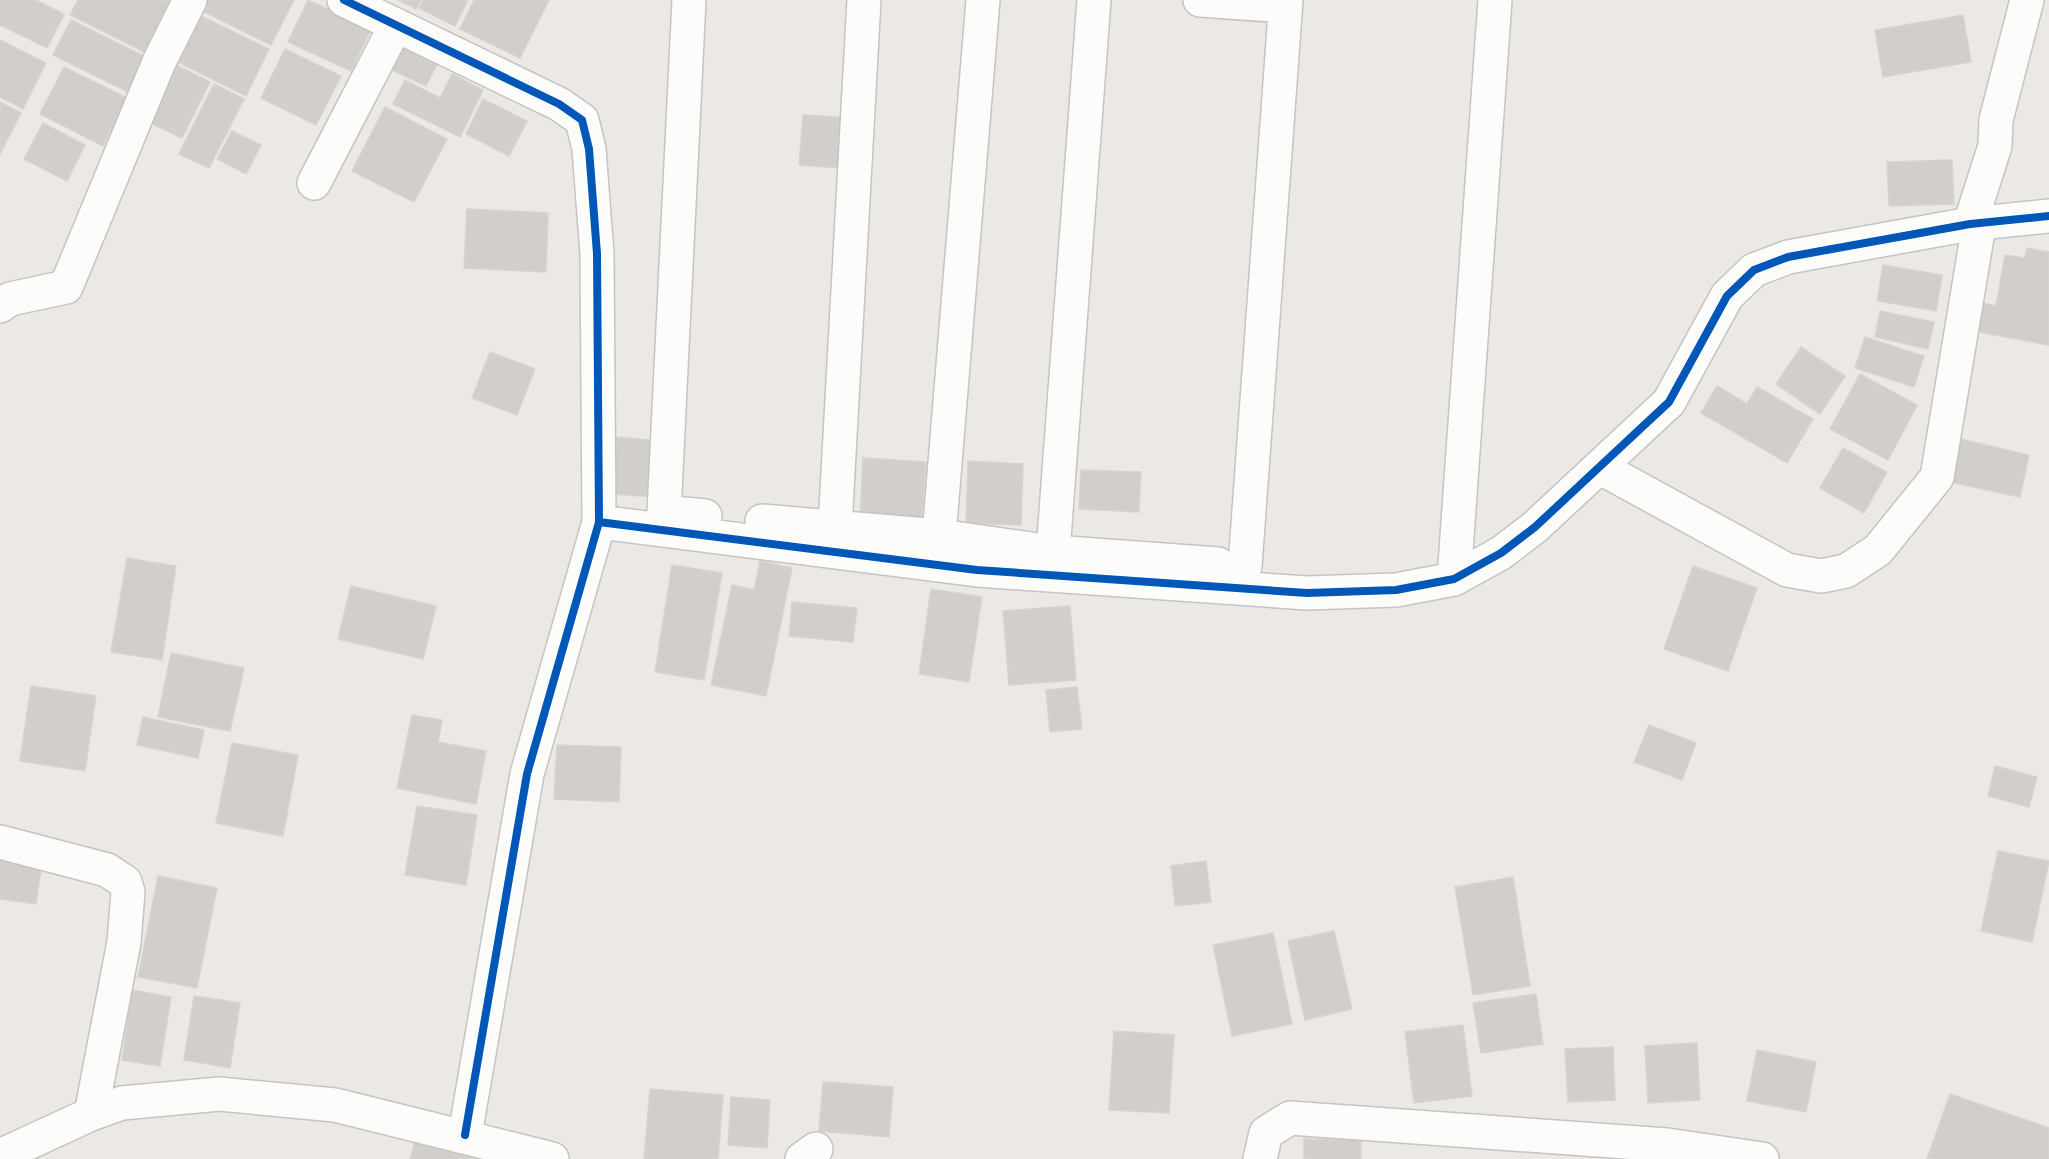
<svg xmlns="http://www.w3.org/2000/svg" width="2049" height="1159" font-family="'Source Sans 3',sans-serif">
<style>
.building{fill:#d1cecb;stroke:#d7d4d0;stroke-width:1.5}
.lines{fill:none;stroke-linecap:round;stroke-linejoin:round}
.street-casing{stroke:#c5c4c5;stroke-width:36}
.street{stroke:#fcfcfb;stroke-width:33}
.cycleway-casing{stroke:#fff;stroke-width:11}
.cycleway{stroke:#0057b8;stroke-width:8}
</style>
<rect width="100%" height="100%" fill="#ece8e4"/>
<path class="building" d="M0,0H36L64,14L47,48L0,25Z
M78,0H170L175,3L148,54L70,15Z
M205,0H294L271,45L200,10Z
M308,0L371,29L351,71L288,42Z
M398,0H421L416,9Z
M423,0H468L455,26L419,8Z
M474,0H549L520,58L460,29Z
M199,15L269,49L246,96L176,61Z
M1963,15L1971,62L1883,77L1875,30Z
M71,20L150,59L132,94L53,55Z
M0,40L46,63L23,109L0,97Z
M404,40L440,58L426,86L390,69Z
M285,49L341,76L316,125L261,98Z
M172,63L210,82L182,138L144,120Z
M64,67L127,98L103,146L40,114Z
M452,74L483,90L460,137L393,104L405,80L440,98Z
M214,84L244,99L209,168L179,154Z
M483,99L527,121L509,156L466,134Z
M0,102L21,113L0,154Z
M385,107L447,139L414,202L352,171Z
M803,115L870,119L867,170L799,165Z
M43,123L85,145L67,181L24,159Z
M232,131L261,145L246,174L217,159Z
M1952,160L1954,204L1889,206L1887,162Z
M467,209L548,213L546,272L464,268Z
M2027,248L2049,252V345L1967,330L1972,301L1996,306L2005,255L2025,258Z
M1883,265L1942,275L1936,311L1877,301Z
M1880,311L1934,322L1928,349L1875,337Z
M1865,337L1924,356L1914,387L1855,368Z
M1801,347L1845,376L1820,414L1776,384Z
M490,352L535,369L517,415L472,398Z
M1860,374L1917,405L1888,460L1830,429Z
M1717,386L1747,404L1757,387L1813,419L1787,463L1701,413Z
M616,437L662,441L658,497L612,494Z
M1960,439L2029,455L2020,497L1950,482Z
M1843,448L1887,472L1864,513L1820,488Z
M863,458L926,462L922,522L860,518Z
M968,461L1023,464L1021,525L966,523Z
M1081,470L1141,472L1139,512L1079,509Z
M127,558L176,566L162,660L111,652Z
M760,561L792,568L766,696L711,685L732,585L754,590Z
M672,565L722,573L704,680L655,672Z
M1693,566L1757,588L1728,671L1664,649Z
M351,586L436,606L423,659L338,639Z
M931,589L982,597L969,682L919,674Z
M792,602L857,608L853,642L789,636Z
M1070,606L1076,680L1009,685L1003,611Z
M171,653L244,668L230,731L158,717Z
M31,686L96,696L85,771L20,761Z
M1077,687L1082,729L1050,732L1046,690Z
M412,715L442,720L438,742L486,751L476,804L397,788Z
M143,717L204,730L198,758L137,745Z
M1649,725L1696,743L1682,780L1634,762Z
M232,743L298,755L283,836L216,823Z
M557,745L621,747L619,802L554,799Z
M1995,766L2037,777L2029,807L1988,796Z
M417,806L477,815L466,885L405,875Z
M1998,851L2049,861L2032,942L1981,931Z
M0,857L42,862L36,904L0,899Z
M1206,861L1211,902L1175,906L1171,866Z
M158,876L217,888L197,988L138,977Z
M1513,877L1530,986L1473,995L1455,887Z
M1334,931L1352,1009L1305,1020L1288,941Z
M1273,933L1292,1024L1232,1036L1213,945Z
M132,990L171,997L160,1066L122,1060Z
M1536,994L1543,1044L1481,1053L1473,1003Z
M194,996L240,1003L230,1068L184,1060Z
M1463,1025L1472,1096L1414,1103L1405,1032Z
M1114,1031L1174,1035L1169,1113L1109,1110Z
M1697,1043L1700,1100L1648,1103L1645,1046Z
M1613,1047L1615,1100L1568,1102L1565,1049Z
M1757,1050L1816,1062L1806,1112L1747,1101Z
M823,1082L893,1087L889,1137L819,1131Z
M650,1089L723,1095L718,1159H644Z
M1950,1094L2049,1128V1159H1927Z
M731,1097L770,1100L767,1148L728,1145Z
M1304,1139L1361,1140V1159H1304Z
M415,1142L476,1159H410Z"/>
<g class="lines">
<g class="street-casing">
<path id="street" d="M344,0L559,104L582,120L589,149L597,254L599,522L527,774L465,1135
M689,0L664,512L705,516
M1200,0L1285,6
M314,183L396,25
M1970,224L1995,146L1996,120L2027,0
M0,306L10,299L66,287L159,62L190,0
M1599,467L1787,570L1821,576L1846,571L1878,550L1937,477L1979,225
M762,521L939,536L1053,552L1218,564
M599,522L977,570L1307,593L1396,590L1454,579L1501,553L1535,527L1669,402L1727,296L1754,270L1788,257L1970,224L2049,216
M835,527L864,0
M939,536L983,0
M1053,552L1094,0
M1245,566L1286,0
M1454,579L1495,0
M0,842L107,870L125,882L128,892L124,942L91,1114
M0,1156L91,1114L122,1103L219,1094L335,1105L552,1159
M802,1159L816,1149
M1260,1159L1266,1133L1290,1118L1667,1145L1762,1159"/>
</g>
<use href="#street" class="street"/>
<g class="cycleway-casing">
<path id="cycleway" d="M344,0L559,104L582,120L589,149L597,254L599,522L527,774L465,1135
M599,522L977,570L1307,593L1396,590L1454,579L1501,553L1535,527L1669,402L1727,296L1754,270L1788,257L1970,224L2049,216"/>
</g>
<use href="#cycleway" class="cycleway"/>
</g>
</svg>
